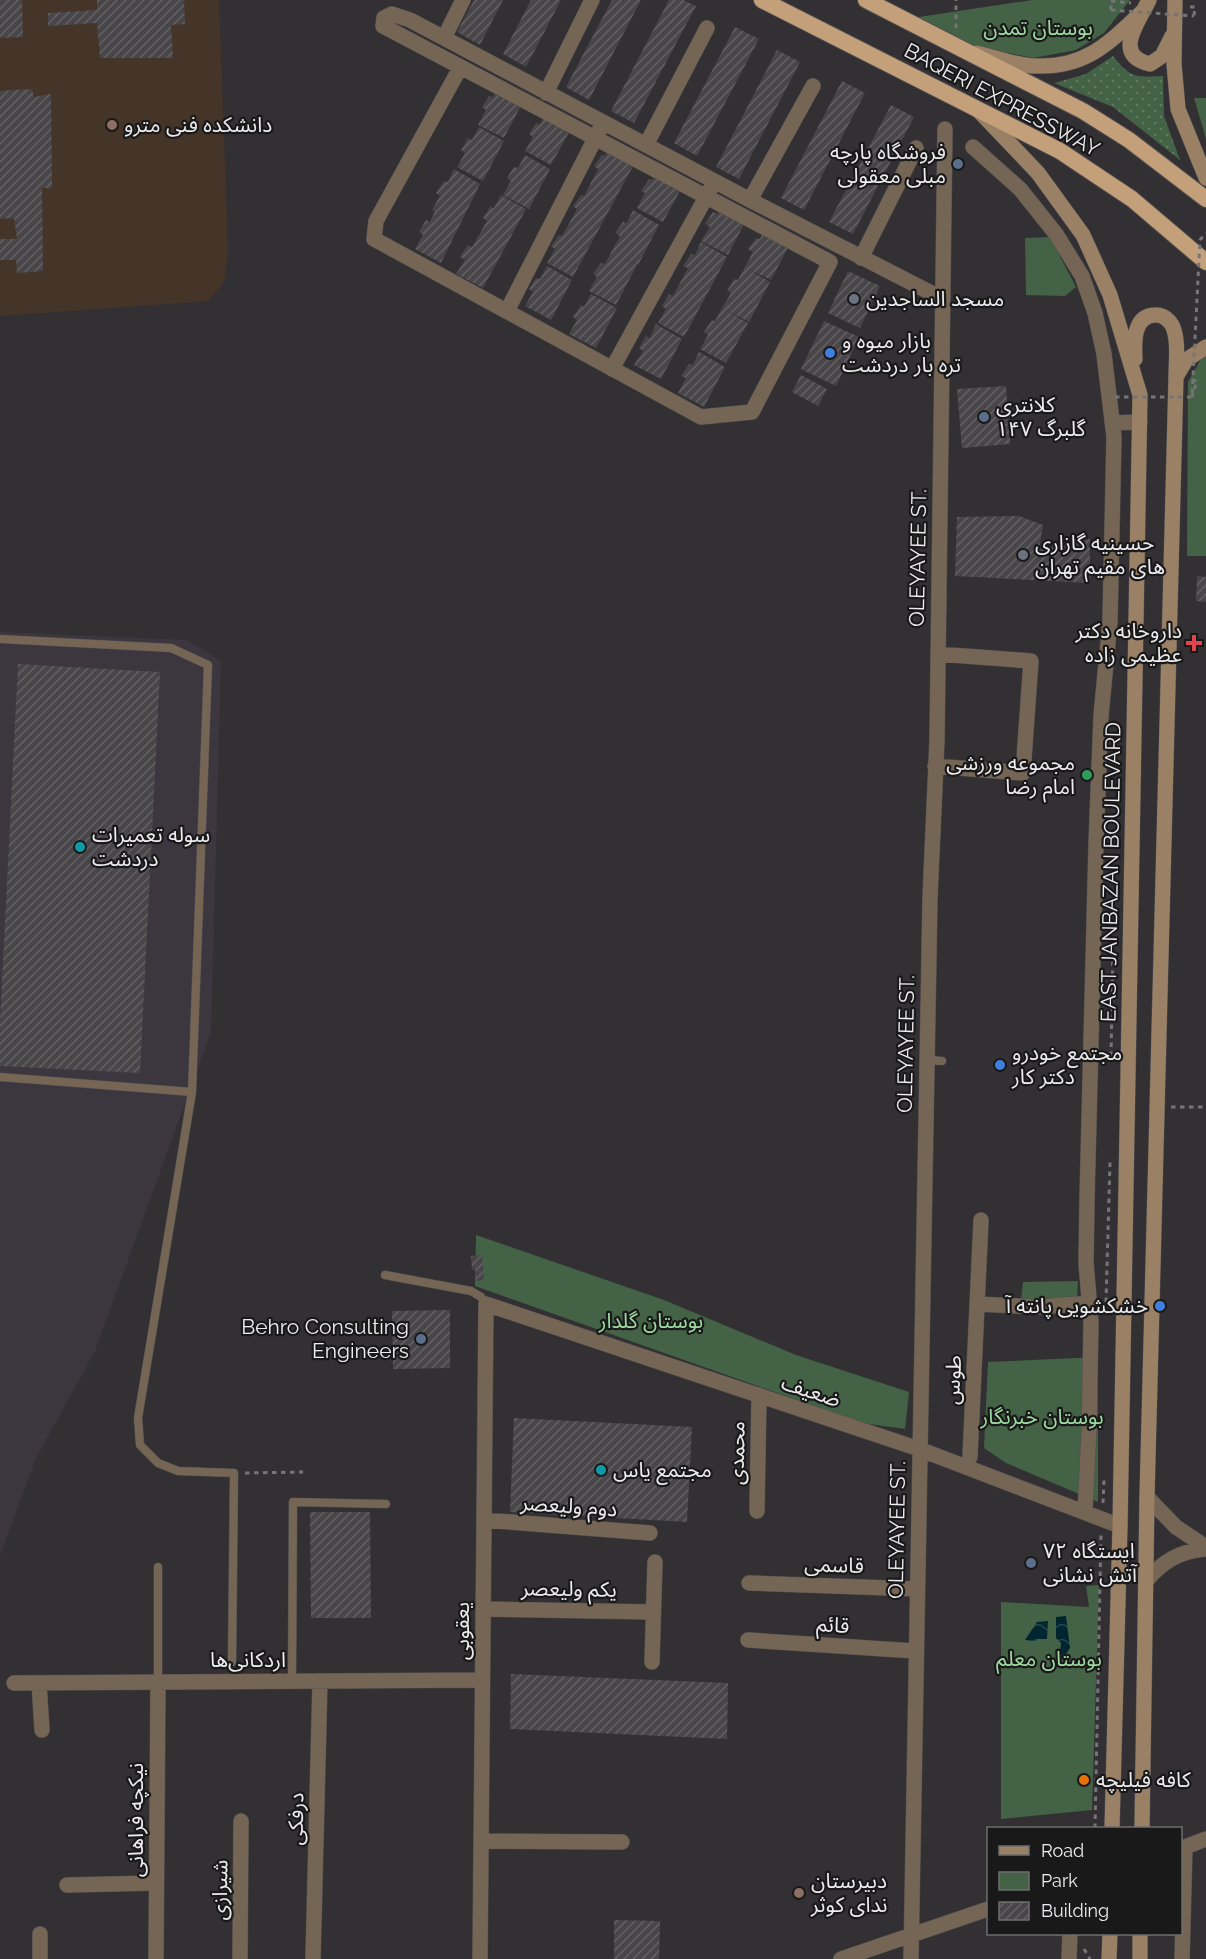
<svg xmlns="http://www.w3.org/2000/svg" width="1206" height="1959" font-family="Raleway,'Noto Sans Arabic',sans-serif">
<style>
.built{fill:#3c373f}
.education{fill:#453529}
.grass{fill:url(#grass-dots)}
.green{fill:#446246}
.water{fill:url(#water-waves)}
.building{fill:url(#building-hatch)}
.lines{fill:none;stroke-linecap:round;stroke-linejoin:round}
.service-casing{stroke:#504e51;stroke-width:9}
.minor-casing{stroke:#504e51;stroke-width:16}
.secondary-casing{stroke:#504e51;stroke-width:16}
.trunk-casing{stroke:#504e51;stroke-width:18}
.path{stroke:#767477;stroke-width:3;stroke-dasharray:4.5 4.5;stroke-linecap:butt}
.service{stroke:#756554;stroke-width:8}
.minor{stroke:#756554;stroke-width:15}
.secondary{stroke:#9a8166;stroke-width:15}
.trunk{stroke:#c4a07a;stroke-width:16}
.path-bridge{stroke:#767477;stroke-width:3;stroke-dasharray:4.5 4.5;stroke-linecap:butt}
.education-dot{fill:#8d6e63;stroke:#1a191a;stroke-width:2}
.service-dot{fill:#5c6f8a;stroke:#1a191a;stroke-width:2}
.worship-dot{fill:#6b7280;stroke:#1a191a;stroke-width:2}
.shop-dot{fill:#3f7fe0;stroke:#1a191a;stroke-width:2}
.health-dot{fill:#e0444e;stroke:#1a191a;stroke-width:2}
.leisure-dot{fill:#2e9e5b;stroke:#1a191a;stroke-width:2}
.culture-dot{fill:#0f9aa8;stroke:#1a191a;stroke-width:2}
.food-dot{fill:#e8710a;stroke:#1a191a;stroke-width:2}
.labels{text-anchor:middle;stroke-width:4.5;stroke-linejoin:round;paint-order:stroke}
.park-label{font-size:21px;fill:#9edba1;stroke:#1a191a}
.street-label{font-size:21px;fill:#ecebed;stroke:#1a191a}
.poi-label{font-size:21px;fill:#ecebed;stroke:#1a191a;text-anchor:start}
</style>
<defs>
<pattern id="grass-dots" width="8" height="8" patternUnits="userSpaceOnUse" patternTransform="scale(1.5)"><rect width="8" height="8" fill="#446246"/><path d="M2 2h.1M6 6h.1" fill="none" stroke="#5f7961" stroke-width="1.8" stroke-linecap="round"/></pattern>
<pattern id="water-waves" width="16" height="10" patternUnits="userSpaceOnUse" patternTransform="scale(1.5)"><rect width="16" height="10" fill="#022630"/><path d="M0 5q4-4 8 0t8 0" fill="none" stroke="#27464e"/></pattern>
<pattern id="building-hatch" width="6" height="6" patternUnits="userSpaceOnUse" patternTransform="scale(1.5)"><rect width="6" height="6" fill="#484649"/><path d="M-1 1l2-2M0 6l6-6M5 7l2-2" fill="none" stroke="#636164"/></pattern>
</defs>
<rect width="100%" height="100%" fill="#323033"/>
<path class="built" d="M0,632L187,640L221,661L211,1032L95,1351L36,1458L0,1556Z"/>
<path class="education" d="M0,0H219L228,250L224,282L208,301L0,316Z"/>
<path class="grass" d="M1113,56C1131,79 1136,77 1163,76L1164,116L1180,160L1113,107L1054,83L1086,74Z"/>
<path class="green" d="M1032,0H1130L1104,33L1076,50L1033,58L963,44L912,18Z
M1194,98H1206V139Z
M1050,237L1076,287L1065,296L1026,295L1025,238Z
M1206,350V556H1187L1188,382Z
M476,1235L664,1300L796,1355L909,1392L905,1429L862,1423L475,1286Z
M1078,1281L1077,1299L1021,1301L1023,1282Z
M1098,1357V1502L1006,1463L984,1448L988,1362Z
M1099,1585L1092,1810L1001,1819V1602L1089,1607L1086,1586Z"/>
<path class="water" d="M1066,1616L1070,1648L1066,1654L1059,1659L1061,1643L1056,1638V1617Z
M1048,1621L1047,1639H1037L1036,1641L1025,1640L1037,1622Z"/>
<path class="building" d="M0,0H22L23,37L0,38Z
M97,0H184L185,24L171,25L173,58H100L97,23L48,26V13L97,10Z
M474,0H503L480,45L457,32Z
M531,0H561L526,67L503,54Z
M612,0H641L589,100L566,87Z
M669,0H683L696,6L634,123L611,111Z
M735,27L759,39L697,156L674,143Z
M777,50L800,62L739,179L716,167Z
M842,81L865,93L804,210L781,198Z
M500,84L525,98L504,138L478,125L486,110L482,107L489,96L493,97Z
M32,89L34,97L51,94L52,188H42L43,271L17,273L16,260H0V239H17L14,218L0,219V91Z
M891,105L914,117L853,234L829,222Z
M547,111L573,125L551,165L525,151L533,137L529,134L536,123L540,124Z
M479,127L504,141L483,181L457,167L465,153L461,150L468,138L472,140Z
M612,143L638,157L573,277L547,263L555,249L551,246L559,235L562,236L577,209L573,206L581,195L584,196L598,169L594,166L602,155L605,156Z
M525,155L550,169L529,209L503,195L511,181L507,178L514,167L518,168Z
M659,167L685,182L663,222L637,208L645,193L641,191L649,179L652,180Z
M454,169L480,184L441,263L415,249L423,235L419,232L426,220L430,222L435,211L432,210L440,196L436,193L444,181L448,182Z
M501,195L526,209L483,288L456,274L465,260L460,257L468,245L472,247L487,221L483,218L490,207L494,208Z
M723,201L749,215L728,255L701,241L710,227L705,224L713,212L717,214Z
M633,210L659,225L638,265L622,257L637,265L616,305L589,291L597,277L593,274L601,263L605,264L620,236L615,233L623,222L627,223Z
M766,226L792,240L771,280L748,269L770,282L749,322L722,308L731,293L727,291L734,279L738,280L753,252L748,249L756,238L760,239Z
M701,242L727,257L684,337L658,323L666,309L662,306L669,294L673,296L688,268L683,266L691,254L695,255Z
M547,266L572,280L551,320L525,306L533,292L529,289L536,278L540,279Z
M848,271L880,286L860,328L828,313Z
M591,294L617,308L596,348L569,334L577,320L573,317L581,305L584,307Z
M722,308L748,323L726,363L700,349L708,335L704,332L712,320L715,321Z
M824,321L859,337L836,386L801,369Z
M656,324L682,339L661,379L634,365L643,351L639,348L646,336L650,338Z
M699,352L725,367L704,407L678,393L686,378L681,376L689,364L693,365Z
M801,375L827,389L818,406L792,392Z
M1006,386L1010,444L962,448L957,389Z
M1019,516L1043,525L1039,549L1090,539V583L955,576L957,517Z
M1197,576L1206,577V602L1196,601Z
M18,664L160,672L140,1073L0,1066V1022Z
M482,1255L484,1280L477,1281L475,1269L472,1270L471,1256Z
M450,1310V1368L393,1369L392,1311Z
M514,1418L692,1427L687,1522L510,1512Z
M310,1512H370L371,1618H311Z
M511,1674L728,1683L727,1739L510,1729Z
M614,1920L660,1921L659,1959H614Z"/>
<g class="lines">
<g class="service-casing">
<path id="service" d="M0,639L171,648L208,665L192,1092L138,1418L140,1445L158,1463L178,1471L234,1473L232,1662
M927,1060L942,1061
M0,1077L192,1092
M385,1275L471,1291L481,1297L486,1304
M158,1567V1682
M292,1681L293,1502L386,1504"/>
</g>
<g class="minor-casing">
<path id="minor" d="M444,38L463,0
M460,68L376,221L374,239L701,417L752,412L830,262L383,26L384,18L392,14L410,20L750,200L941,298
M546,93L592,0
M646,145L707,28
M973,147L1020,189L1056,234L1082,276L1095,313L1104,354L1114,437L1110,621L1101,716L1096,844L1087,1199L1086,1263L1091,1322L1089,1429L1085,1512
M750,200L813,86
M861,258L916,148
M507,311L600,129
M612,369L711,188
M1112,423L1140,422
M935,766L1023,773L1031,661L938,654
M977,1304L1037,1307L1089,1303
M970,1457L981,1220
M1147,1497L1176,1527L1206,1547
M757,1511L759,1395
M484,1520L650,1533
M1146,1581C1163,1561 1180,1551 1206,1549
M749,1583L917,1589
M483,1609L653,1612
M748,1640L915,1651
M652,1662L655,1562
M14,1683L482,1680
M39,1683L42,1730
M481,1841L622,1842
M1185,1847L1206,1839
M1180,1849L1185,1847L1182,1959
M67,1885L156,1883
M40,1959V1934
M156,1959L158,1682
M240,1959L241,1821
M313,1959L320,1681
M480,1959L486,1304L919,1449L1120,1526
M841,1959L988,1909
M911,1959L930,898L937,740L945,129
M1069,1959L1070,1934"/>
</g>
<g class="secondary-casing">
<path id="secondary" d="M1149,0C1138,23 1112,55 1150,64L1162,56L1172,36
M1175,0L1174,64L1178,109L1206,178
M977,53C994,57 1018,66 1036,66C1086,68 1109,43 1143,11
M979,111L1038,173L1083,235L1110,295L1140,395L1120,1526L1112,1828
M1135,359C1134,342 1133,314 1157,315C1163,315 1169,320 1172,325C1179,339 1176,361 1176,377L1147,1497L1142,1828
M1176,377L1186,360L1206,347
M1109,1959L1110,1934
M1140,1959V1934"/>
</g>
<g class="trunk-casing">
<path id="trunk" d="M762,0L1060,151L1132,199L1206,262
M866,0L1083,111L1129,140L1206,199"/>
</g>
<path class="path" d="M1190,7H1195L1194,16
M1111,10V1L1131,3
M956,28V0
M1192,380L1197,381L1192,397
M1111,1056L1113,946
M1171,1107H1206
M1106,1302L1110,1162
M245,1473L303,1472
M1103,1503L1104,1480
M1095,1828L1101,1534
M1084,1949L1090,1959"/>
<use href="#service" class="service"/>
<use href="#minor" class="minor"/>
<use href="#secondary" class="secondary"/>
<use href="#trunk" class="trunk"/>
<path class="path-bridge" d="M1111,10L1194,16
M1115,397H1192L1200,240L1206,233"/>
</g>
<g class="education-dot">
<circle cx="112" cy="125" r="6"/>
<circle cx="799" cy="1893" r="6"/>
</g>
<g class="service-dot">
<circle cx="958" cy="164" r="6"/>
<circle cx="984" cy="417" r="6"/>
<circle cx="421" cy="1339" r="6"/>
<circle cx="1031" cy="1563" r="6"/>
</g>
<g class="worship-dot">
<circle cx="854" cy="299" r="6"/>
<circle cx="1023" cy="555" r="6"/>
</g>
<g class="shop-dot">
<circle cx="830" cy="353" r="6"/>
<circle cx="1000" cy="1065" r="6"/>
<circle cx="1160" cy="1306" r="6"/>
</g>
<path class="health-dot" d="M1191 634h6v6h6v6h-6v6h-6v-6h-6v-6h6z"/>
<circle class="leisure-dot" cx="1087" cy="775" r="6"/>
<g class="culture-dot">
<circle cx="80" cy="847" r="6"/>
<circle cx="601" cy="1470" r="6"/>
</g>
<circle class="food-dot" cx="1084" cy="1780" r="6"/>
<g class="labels">
<g class="park-label">
<text x="1038" y="35">بوستان تمدن</text>
<text x="651" y="1328">بوستان گلدار</text>
<text x="1042" y="1424">بوستان خبرنگار</text>
<text x="1049" y="1666">بوستان معلم</text>
</g>
<g class="street-label">
<text transform="translate(1002 100) rotate(28)" y="7">BAQERI EXPRESSWAY</text>
<text transform="translate(918 558) rotate(-89)" y="7">OLEYAYEE ST.</text>
<text transform="translate(1111 872) rotate(-89)" y="7">EAST JANBAZAN BOULEVARD</text>
<text transform="translate(906 1044) rotate(-89)" y="7">OLEYAYEE ST.</text>
<text transform="translate(953 1380) rotate(-87)" y="7">طوس</text>
<text transform="translate(811 1391) rotate(18)" y="7">ضعیف</text>
<text transform="translate(737 1453) rotate(-89)" y="7">محمدی</text>
<text transform="translate(569 1506) rotate(4)" y="7">دوم ولیعصر</text>
<text transform="translate(897 1530) rotate(-89)" y="7">OLEYAYEE ST.</text>
<text transform="translate(834 1565) rotate(2)" y="7">قاسمی</text>
<text transform="translate(569 1589) rotate(1)" y="7">یکم ولیعصر</text>
<text transform="translate(833 1625) rotate(4)" y="7">قائم</text>
<text transform="translate(462 1631) rotate(-90)" y="7">یعقوبی</text>
<text x="248" y="1667">اردکانی‌ها</text>
<text transform="translate(296 1819) rotate(-89)" y="7">درفکی</text>
<text transform="translate(136 1820) rotate(-90)" y="7">نیکچه فراهانی</text>
<text transform="translate(220 1890) rotate(-89)" y="7">شیرازی</text>
</g>
<g class="poi-label">
<text x="124" y="132">دانشکده فنی مترو</text>
<text x="946" y="159" text-anchor="end">فروشگاه پارچه<tspan x="946" dy="24">مبلی معقولی</tspan></text>
<text x="866" y="306">مسجد الساجدین</text>
<text x="842" y="348">بازار میوه و<tspan x="842" dy="24">تره بار دردشت</tspan></text>
<text x="996" y="412">کلانتری<tspan x="996" dy="24">۱۴۷ گلبرگ</tspan></text>
<text x="1035" y="550">حسینیه گازاری<tspan x="1035" dy="24">های مقیم تهران</tspan></text>
<text x="1182" y="638" text-anchor="end">داروخانه دکتر<tspan x="1182" dy="24">عظیمی زاده</tspan></text>
<text x="1075" y="770" text-anchor="end">مجموعه ورزشی<tspan x="1075" dy="24">امام رضا</tspan></text>
<text x="92" y="842">سوله تعمیرات<tspan x="92" dy="24">دردشت</tspan></text>
<text x="1012" y="1060">مجتمع خودرو<tspan x="1012" dy="24">دکتر کار</tspan></text>
<text x="1148" y="1313" text-anchor="end">خشکشویی پانته آ</text>
<text x="409" y="1334" text-anchor="end">Behro Consulting<tspan x="409" dy="24">Engineers</tspan></text>
<text x="613" y="1477">مجتمع یاس</text>
<text x="1043" y="1558">ایستگاه ۷۲<tspan x="1043" dy="24">آتش نشانی</tspan></text>
<text x="1096" y="1787">کافه فیلیچه</text>
<text x="811" y="1888">دبیرستان<tspan x="811" dy="24">ندای کوثر</tspan></text>
</g>
</g>
<rect x="987" y="1827" width="195" height="108" fill="#1a191a" stroke="#6e6d6e" stroke-width="1.5"/>
<rect x="999" y="1846" width="30" height="9" fill="#9a8166" stroke="#6e6d6e" stroke-width="1.5"/>
<text x="1041" y="1857" font-size="18" fill="#ecebed">Road</text>
<rect x="999" y="1872" width="30" height="18" fill="#446246" stroke="#6e6d6e" stroke-width="1.5"/>
<text x="1041" y="1887" font-size="18" fill="#ecebed">Park</text>
<rect x="999" y="1902" width="30" height="18" fill="url(#building-hatch)" stroke="#6e6d6e" stroke-width="1.5"/>
<text x="1041" y="1917" font-size="18" fill="#ecebed">Building</text>
</svg>
